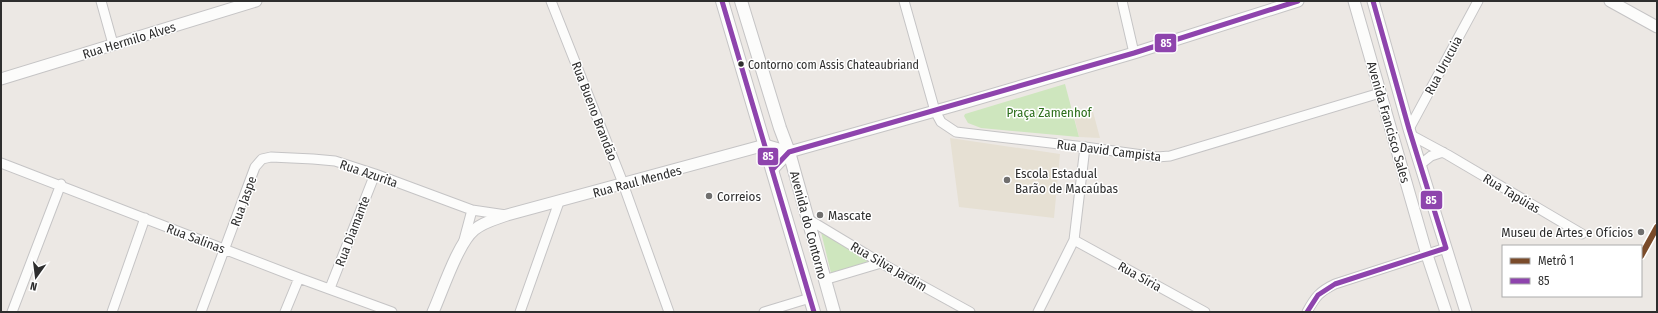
<svg xmlns="http://www.w3.org/2000/svg" width="1658" height="313" font-family="'Fira Sans Condensed',sans-serif">
<style>
.education{fill:#e6e0d3}
.green{fill:#cee6be}
.lines{fill:none;stroke-linecap:round;stroke-linejoin:round}
.minor-casing{stroke:#c5c4c5;stroke-width:11}
.tertiary-casing{stroke:#c5c4c5;stroke-width:13}
.secondary-casing{stroke:#c5c4c5;stroke-width:14}
.minor{stroke:#fcfcfb;stroke-width:9}
.tertiary{stroke:#fcfcfb;stroke-width:11}
.secondary{stroke:#fcfcfb;stroke-width:12}
.bus-1-casing{stroke:#fff;stroke-width:8}
.bus-1{stroke:#8e44ad;stroke-width:5}
.metro-1-casing{stroke:#fff;stroke-width:9}
.metro-1{stroke:#7a4b2a;stroke-width:6}
.bus-dot{fill:#2e2e2e;stroke:#fff;stroke-width:1.5}
.poi-dot{fill:#706f6e;stroke:#fff;stroke-width:1.5}
.labels{text-anchor:middle;stroke-width:3;stroke-linejoin:round;paint-order:stroke}
.bus-label{font-size:12px;fill:#2e2e2e;stroke:#fff;text-anchor:start}
.street-label{font-size:13px;fill:#2e2e2e;stroke:#fff}
.park-label{font-size:13px;fill:#2c6e1b;stroke:#fff}
.poi-label{font-size:13px;fill:#2e2e2e;stroke:#fff;text-anchor:start}
.line-badge{stroke:#fff;stroke-width:1.5}
.badge-label{font-size:11px;text-anchor:middle;font-weight:bold;fill:#fff}
</style>
<rect width="100%" height="100%" fill="#ece8e4"/>
<path class="education" d="M1092,108L1100,138L1079,137L1073,112Z
M950,138L1060,154L1054,218L959,207Z"/>
<path class="green" d="M1065,84L1079,137L981,128L968,123L964,116L965,114Z
M821,232L871,262L831,273Z"/>
<g class="lines">
<g class="minor-casing">
<path id="minor" d="M101,1L113,44
M551,1L621,178L669,312
M904,1L935,111L941,122L956,132L1085,147L1157,157L1170,156L1380,93
M1122,1L1134,53
M1409,129L1478,1
M1411,135L1448,155L1582,234
M1,163L299,278L392,312
M1421,164L1431,156L1443,152
M808,219L881,263L970,312
M464,240L472,210
M1074,240L1205,312
M824,280L881,263
M330,288L375,174
M12,312L61,184
M112,312L145,218
M201,312L255,167L262,159L271,157L313,159L335,161L375,174L472,210L506,215
M285,312L299,278
M520,312L559,202
M764,312L810,298
M1038,312L1074,240L1085,147
M1307,312C1315,297 1320,291 1335,284L1446,248"/>
</g>
<g class="tertiary-casing">
<path id="tertiary" d="M1354,1L1427,255L1446,312
M1373,1L1409,129L1466,312
M1610,1L1657,27
M1,79L256,1
M772,170L789,152
M433,312C442,292 458,243 474,230C483,222 496,219 507,215L765,145L789,152L960,104L1134,53L1298,1"/>
</g>
<g class="secondary-casing">
<path id="secondary" d="M722,1L814,312
M741,1L780,128L789,152L834,312"/>
</g>
<use href="#minor" class="minor"/>
<use href="#tertiary" class="tertiary"/>
<use href="#secondary" class="secondary"/>
<g class="bus-1-casing">
<path id="bus-1" d="M722,1L814,312
M772,170L789,152L1134,53L1298,1
M1307,312L1318,295L1335,284L1446,248L1409,129L1373,1"/>
</g>
<use href="#bus-1" class="bus-1"/>
<g class="metro-1-casing">
<path id="metro-1" d="M1641,256L1657,227"/>
</g>
<use href="#metro-1" class="metro-1"/>
</g>
<circle class="bus-dot" cx="741" cy="64" r="3.5"/>
<g class="poi-dot">
<circle cx="1007" cy="180" r="4"/>
<circle cx="709" cy="196" r="4"/>
<circle cx="820" cy="215" r="4"/>
<circle cx="1641" cy="232" r="4"/>
</g>
<g class="labels">
<g class="bus-label">
<text x="748" y="69">Contorno com Assis Chateaubriand</text>
</g>
<g class="street-label">
<text transform="translate(129 40) rotate(-17)" y="5">Rua Hermilo Alves</text>
<text transform="translate(1443 65) rotate(-62)" y="5">Rua Urucuia</text>
<text transform="translate(595 111) rotate(69)" y="5">Rua Bueno Brandão</text>
<text transform="translate(1389 122) rotate(74)" y="5">Avenida Francisco Sales</text>
<text transform="translate(1109 150) rotate(7)" y="5">Rua David Campista</text>
<text transform="translate(369 173) rotate(19)" y="5">Rua Azurita</text>
<text transform="translate(637 181) rotate(-15)" y="5">Rua Raul Mendes</text>
<text transform="translate(1512 193) rotate(31)" y="5">Rua Tapúias</text>
<text transform="translate(243 201) rotate(-70)" y="5">Rua Jaspe</text>
<text transform="translate(809 225) rotate(75)" y="5">Avenida do Contorno</text>
<text transform="translate(352 231) rotate(-69)" y="5">Rua Diamante</text>
<text transform="translate(196 238) rotate(21)" y="5">Rua Salinas</text>
<text transform="translate(889 266) rotate(30)" y="5">Rua Silva Jardim</text>
<text transform="translate(1140 276) rotate(29)" y="5">Rua Síria</text>
</g>
<g class="park-label">
<text x="1049" y="117">Praça Zamenhof</text>
</g>
<g class="poi-label">
<text x="1015" y="178">Escola Estadual<tspan x="1015" dy="15">Barão de Macaúbas</tspan></text>
<text x="717" y="201">Correios</text>
<text x="828" y="220">Mascate</text>
<text x="1633" y="237" text-anchor="end">Museu de Artes e Ofícios</text>
</g>
</g>
<g class="line-badge">
<rect x="1154" y="33" width="23" height="20" rx="4" fill="#8e44ad"/>
<rect x="757" y="147" width="22" height="19" rx="4" fill="#8e44ad"/>
<rect x="1420" y="190" width="23" height="20" rx="4" fill="#8e44ad"/>
</g>
<g class="badge-label">
<text x="1166" y="47">85</text>
<text x="768" y="160">85</text>
<text x="1431" y="204">85</text>
</g>
<rect width="1658" height="313" fill="none" stroke="#2e2e2e" stroke-width="4"/>
<rect x="1502" y="245" width="140" height="52" fill="#ffffff" stroke="#ababab"/>
<rect x="1510" y="258" width="20" height="6" fill="#7a4b2a" stroke="#ababab"/>
<text x="1538" y="265" font-size="12" fill="#2e2e2e">Metrô 1</text>
<rect x="1510" y="278" width="20" height="6" fill="#8e44ad" stroke="#ababab"/>
<text x="1538" y="285" font-size="12" fill="#2e2e2e">85</text>
<g transform="translate(36 277) rotate(194)" stroke="#ffffff" stroke-width="3" paint-order="stroke">
<path d="M0-3L7 15L0 10L-7 15Z" fill="#2e2e2e"/>
<text y="-6" font-size="11" font-weight="bold" text-anchor="middle" fill="#2e2e2e">N</text>
</g>
</svg>
